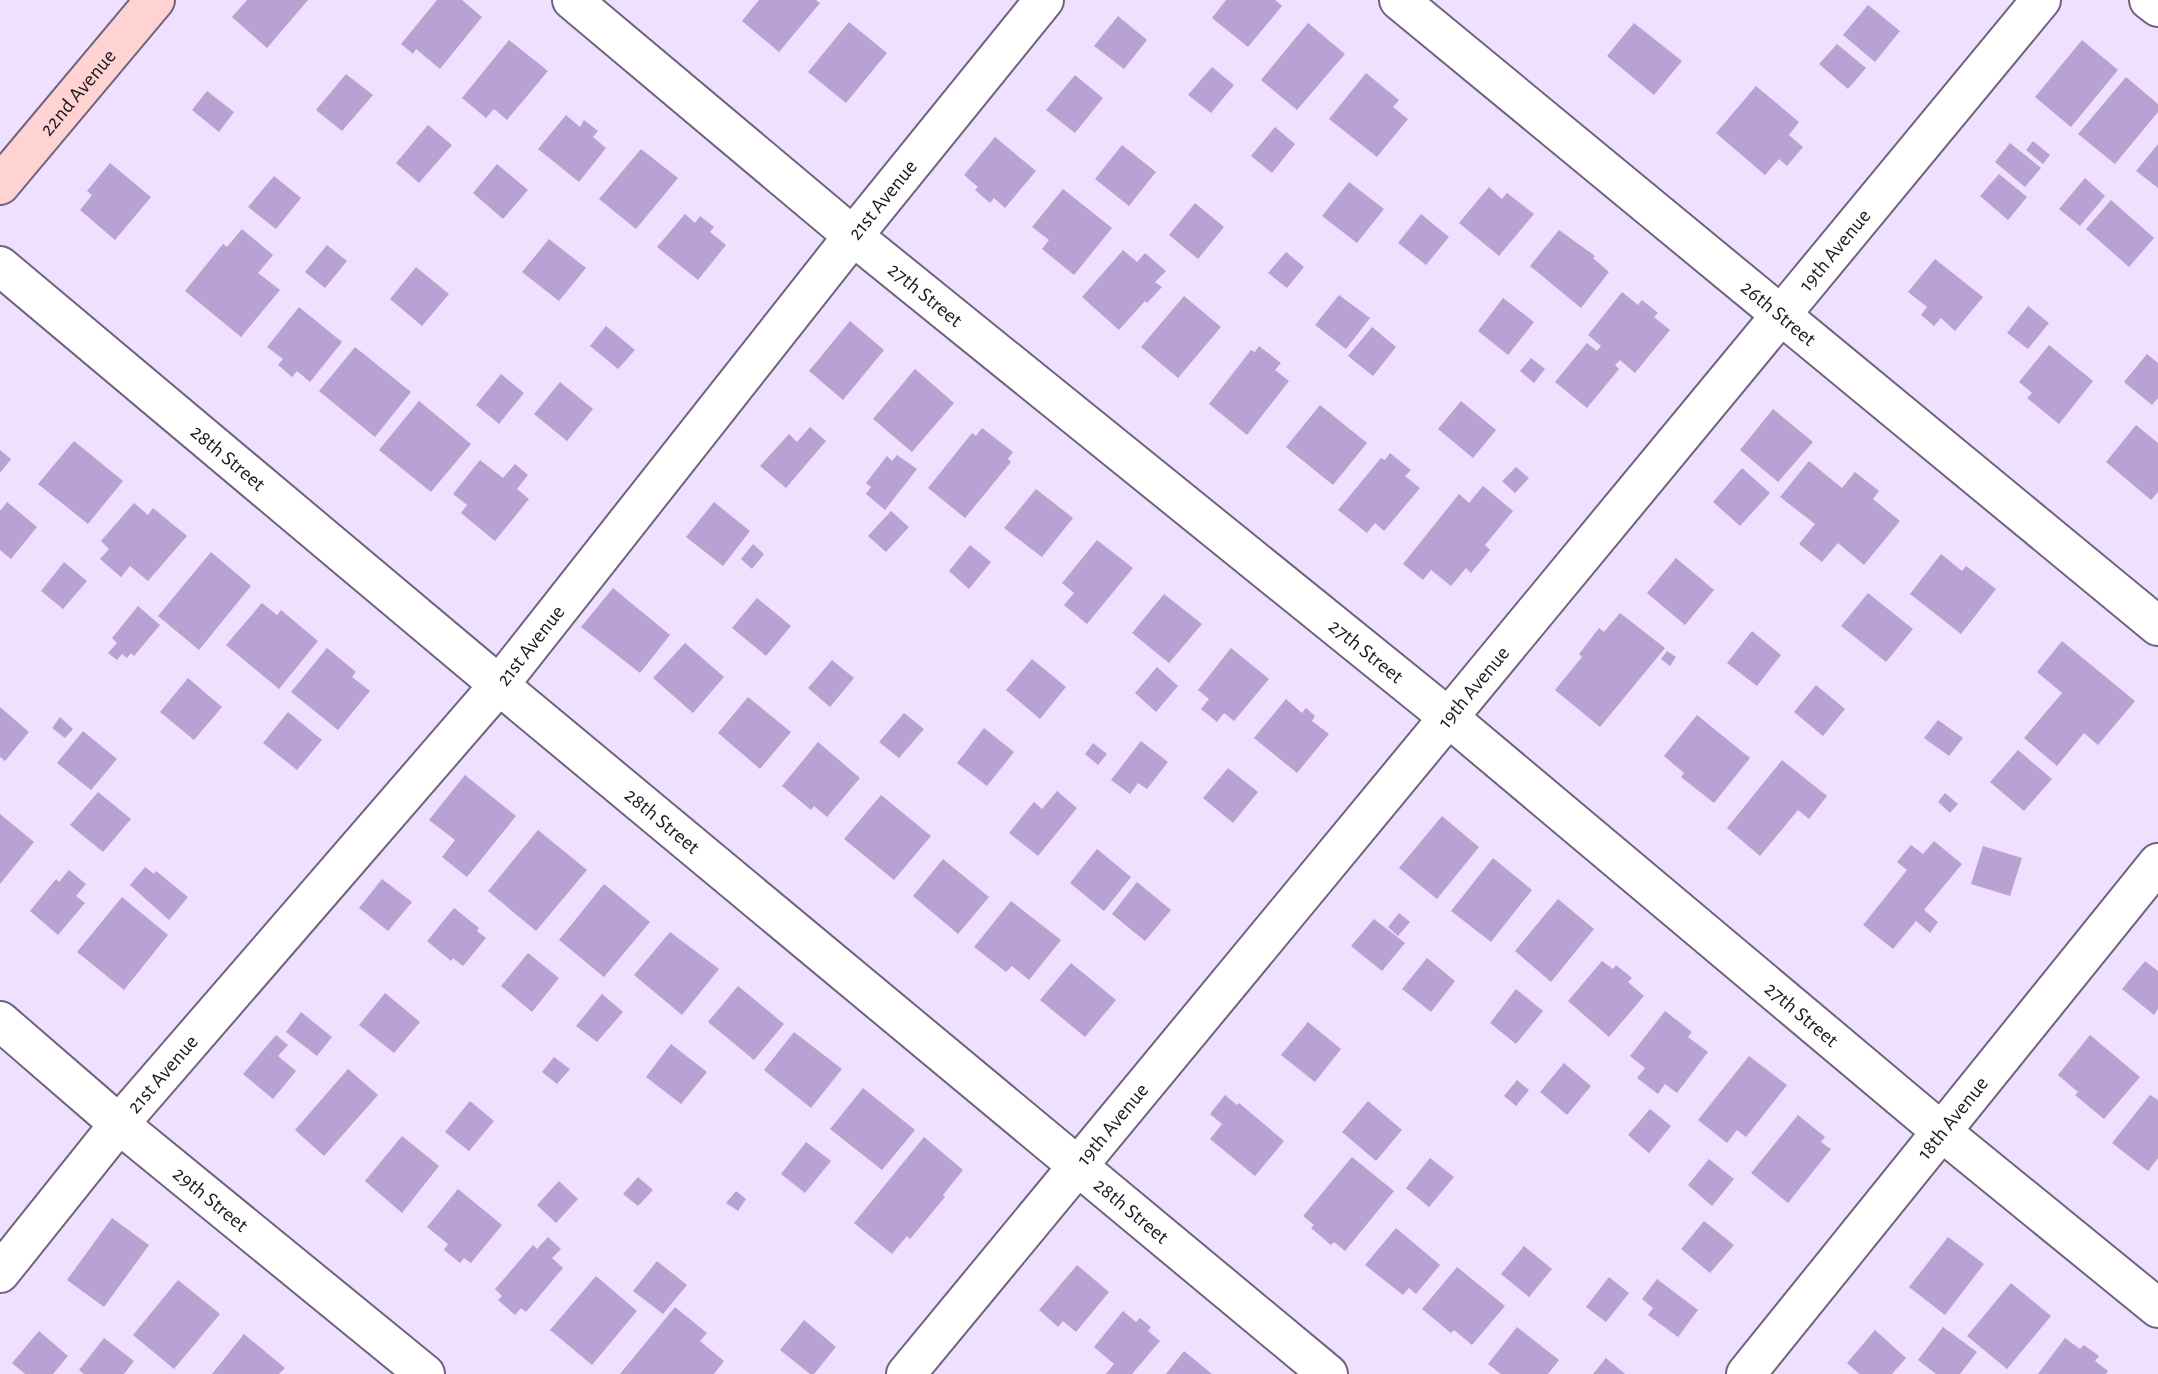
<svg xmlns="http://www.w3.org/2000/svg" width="2158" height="1374" font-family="'Alegreya Sans',sans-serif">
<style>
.building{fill:#b9a1d4}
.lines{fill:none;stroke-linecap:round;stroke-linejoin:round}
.street-casing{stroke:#6f637d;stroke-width:42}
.secondary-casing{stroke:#6f637d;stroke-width:42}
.street{stroke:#fff;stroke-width:38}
.secondary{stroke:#ffd3d2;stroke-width:38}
.labels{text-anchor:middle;stroke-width:6;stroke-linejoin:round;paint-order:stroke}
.street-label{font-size:21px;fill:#1c1721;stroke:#eee0fe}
</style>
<rect width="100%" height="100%" fill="#eee0fe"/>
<path class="building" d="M247,0H308L267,48L232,17Z
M437,0H462L482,17L440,69L416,49L413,54L401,44Z
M759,0H816L820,3L779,52L742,21Z
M1226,0H1275L1282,6L1248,47L1212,18Z
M1868,5L1900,31L1875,62L1843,35Z
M1118,16L1147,40L1124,69L1094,46Z
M849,22L887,53L846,103L808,72Z
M1308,23L1345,54L1297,110L1261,80Z
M1634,23L1682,61L1654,95L1607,56Z
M509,40L548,71L507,120L494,109L486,118L462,98Z
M2082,40L2118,70L2071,127L2035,97Z
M1837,44L1866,68L1848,89L1819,64Z
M1212,67L1234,85L1211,113L1188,95Z
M1366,73L1399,100L1393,107L1408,119L1377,157L1329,119Z
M346,74L373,95L342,131L316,110Z
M1075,75L1103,98L1075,133L1046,110Z
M2126,77L2158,104V112L2115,164L2078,134Z
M1756,86L1799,122L1789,135L1803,147L1787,166L1779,159L1765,175L1716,133Z
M207,91L234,112L219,132L192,110Z
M566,115L580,127L584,120L598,131L593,137L606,148L579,182L538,149Z
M428,125L452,145L419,183L396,163Z
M1275,127L1295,144L1272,173L1251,156Z
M995,137L1036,171L1005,208L994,198L990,203L975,190L978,187L964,175Z
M2033,141L2050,155L2043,164L2026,150Z
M2010,143L2041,168L2025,187L1995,162Z
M2158,144V188L2136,171Z
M1122,145L1156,172L1129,206L1095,179Z
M641,149L678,178L636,229L599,199Z
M110,163L151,197L115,240L80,210L92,195L87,191Z
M497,164L528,190L503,219L473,193Z
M1999,174L2027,197L2008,220L1980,196Z
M274,176L301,198L276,229L248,207Z
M2085,178L2105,196L2080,226L2059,209Z
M1349,182L1384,209L1357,243L1322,216Z
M1489,187L1502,199L1507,193L1534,214L1499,256L1459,223Z
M1063,189L1112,228L1074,275L1042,249L1049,240L1032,227Z
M2111,200L2154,238L2129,267L2086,229Z
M1195,203L1224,227L1198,259L1169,235Z
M685,214L695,223L700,216L714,227L710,232L726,245L698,280L657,247Z
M1421,214L1449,237L1426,265L1398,243Z
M242,229L273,255L258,273L280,290L241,337L185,291L223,244L227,247Z
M1559,230L1595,256L1593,258L1609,272L1581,308L1530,266Z
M549,239L586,268L559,301L522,272Z
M327,245L347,261L325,288L305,272Z
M1123,250L1137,262L1145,253L1166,271L1155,282L1162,287L1147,303L1145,301L1119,330L1082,297Z
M1286,252L1304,267L1287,288L1268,273Z
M1935,259L1983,297L1955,331L1941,318L1934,326L1921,315L1927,307L1908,292Z
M416,267L449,294L422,326L390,299Z
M1622,292L1638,305L1642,300L1658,313L1654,317L1670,330L1635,373L1620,360L1615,365L1619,369L1587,408L1555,382L1587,343L1597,351L1601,346L1588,335Z
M1339,295L1370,318L1346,349L1315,325Z
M1184,296L1221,327L1178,378L1141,347Z
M1503,298L1534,322L1508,355L1478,331Z
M2028,306L2049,323L2028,349L2007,333Z
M299,307L342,342L310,382L297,371L292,377L278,365L283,359L267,347Z
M850,321L884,350L843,400L809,371Z
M606,326L635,350L618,369L590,346Z
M1372,327L1396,347L1373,376L1348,356Z
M2049,345L2093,381L2059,424L2027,398L2032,393L2019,382Z
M1259,346L1281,363L1275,370L1289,381L1247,435L1209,404L1251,350L1255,352Z
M355,347L411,392L375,437L319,391Z
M2147,354L2158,363V398L2152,405L2124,382Z
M1531,358L1545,369L1534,383L1520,371Z
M915,369L954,403L912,452L873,419Z
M501,374L524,393L499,424L476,405Z
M560,382L593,409L567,441L534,414Z
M419,401L471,444L431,492L379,450Z
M1461,401L1496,430L1473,458L1438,429Z
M1320,405L1367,443L1333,485L1286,447Z
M1773,409L1813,442L1778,482L1740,450Z
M2136,425L2158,443V492L2151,500L2106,462Z
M810,427L826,441L786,488L760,466L789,434L797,442Z
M982,428L1013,452L1008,459L1011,462L965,518L928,488L972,433L976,436Z
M74,441L123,481L88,524L38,484Z
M0,450L11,459L0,473Z
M1390,453L1411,470L1405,476L1420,488L1384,531L1375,523L1367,533L1338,510L1381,458L1385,460Z
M897,455L917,469L885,510L866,494L871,487L866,483L887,456L892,461Z
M480,460L503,478L515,464L528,475L517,489L529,499L495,541L461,513L467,505L453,494Z
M1809,461L1842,488L1855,472L1879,491L1873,499L1900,521L1864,565L1838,543L1822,562L1799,544L1815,524L1780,497Z
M1516,467L1529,478L1515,493L1502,481Z
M1742,468L1770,493L1740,526L1713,502Z
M1483,486L1513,511L1485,545L1490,550L1471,573L1466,568L1451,586L1431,570L1423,580L1403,564L1459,494L1469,503Z
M1036,489L1073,518L1042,557L1004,528Z
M7,502L37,527L11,559L0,550V511Z
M714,502L750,531L723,566L686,537Z
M134,503L148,515L153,508L187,536L148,581L130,566L121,577L100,559L109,549L101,541Z
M891,511L909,527L886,552L868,536Z
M1097,540L1133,568L1087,624L1064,605L1074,593L1062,583Z
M753,544L764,554L752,569L741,559Z
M970,545L991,562L969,589L949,571Z
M211,552L251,586L199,650L158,616Z
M1941,554L1962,571L1966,566L1996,589L1961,634L1910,594Z
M1676,558L1714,590L1685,625L1647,593Z
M64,562L87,581L63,609L41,591Z
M613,588L670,635L640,673L581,627Z
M1868,593L1913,629L1886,662L1841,626Z
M1164,594L1202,624L1169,663L1132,633Z
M757,598L791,626L766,656L732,628Z
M262,603L277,615L281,610L318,641L279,689L226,645Z
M138,606L160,625L134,656L131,653L127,658L122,654L117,660L108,653L117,643L112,638Z
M1620,613L1665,648L1600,727L1555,690L1582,657L1579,654L1599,628L1604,632Z
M1752,631L1781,655L1757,686L1727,663Z
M2062,641L2135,701L2098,745L2084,733L2057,766L2024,738L2062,693L2037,672Z
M685,643L724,677L693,713L653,678Z
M327,648L356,672L352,677L370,691L338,730L291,692Z
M1231,648L1269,679L1234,721L1224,713L1217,722L1201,709L1209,699L1198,690Z
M1667,651L1676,657L1670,666L1661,659Z
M1032,659L1066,687L1040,719L1006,690Z
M832,660L854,678L830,707L808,688Z
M1157,667L1178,686L1156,712L1135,693Z
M188,678L222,707L194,740L160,712Z
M1816,685L1845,709L1823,736L1794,712Z
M748,697L791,732L760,769L718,733Z
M1286,699L1302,713L1306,708L1315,716L1312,721L1329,734L1297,773L1254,738Z
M0,707L29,732L5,761L0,757Z
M288,712L322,740L297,770L263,743Z
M904,713L924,729L899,758L879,742Z
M1697,715L1750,758L1714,803L1681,777L1684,773L1664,756Z
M60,717L73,729L65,738L52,728Z
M1938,720L1963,738L1949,756L1924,738Z
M984,728L1014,752L987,786L957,763Z
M83,731L117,759L91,790L57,763Z
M1141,741L1168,762L1147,789L1138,783L1130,794L1111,780Z
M818,742L860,778L827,817L814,806L811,810L782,786Z
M1093,743L1107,754L1098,765L1085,754Z
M2018,750L2052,779L2024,811L1990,782Z
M1782,760L1827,796L1809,819L1798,810L1760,856L1727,828Z
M1228,768L1258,792L1233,823L1203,798Z
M465,775L516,816L467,877L442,857L455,840L429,820Z
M1057,791L1077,808L1038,856L1009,833L1034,802L1042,809Z
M98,792L131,819L103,852L70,825Z
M1945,793L1958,804L1950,813L1938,802Z
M881,795L931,836L894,880L844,839Z
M0,814L34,842L0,884Z
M1442,816L1479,847L1437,899L1399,868Z
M538,830L587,870L536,931L488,891Z
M1934,841L1962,864L1924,910L1938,922L1930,933L1916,921L1893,949L1863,925L1907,870L1897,862L1911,845L1923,854Z
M1983,846L2022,858L2010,896L1971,884Z
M1097,849L1131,877L1104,911L1070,883Z
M1493,858L1532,890L1491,942L1451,911Z
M943,859L989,897L958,934L913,896Z
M145,867L154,874L156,871L188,897L169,920L130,885Z
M69,870L86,884L76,896L85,903L58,935L30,911L56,879L59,882Z
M382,879L412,902L388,931L359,908Z
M1137,882L1171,910L1145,941L1112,914Z
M604,884L650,922L604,977L559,940Z
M122,897L168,935L124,990L77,952Z
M1558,899L1594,929L1551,982L1515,951Z
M1011,901L1061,940L1029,980L1012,966L1006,972L974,947Z
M454,908L479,928L477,931L486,938L463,966L453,958L451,961L427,941Z
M1399,913L1410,922L1398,936L1388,927Z
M1374,919L1405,943L1382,971L1351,946Z
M670,932L719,969L682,1015L634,975Z
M528,953L559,978L532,1012L501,986Z
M1427,958L1455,981L1431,1012L1402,989Z
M1602,961L1613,969L1616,965L1632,978L1628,982L1644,996L1609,1037L1568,1001Z
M2145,961L2158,971V1009L2154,1015L2122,989Z
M1071,963L1116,1000L1085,1037L1040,1000Z
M738,986L784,1024L754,1060L708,1022Z
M1516,989L1543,1011L1516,1044L1490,1023Z
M385,993L420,1022L394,1053L359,1025Z
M602,994L623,1012L597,1042L576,1026Z
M1665,1011L1692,1032L1688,1037L1708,1052L1677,1093L1665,1084L1658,1094L1637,1078L1645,1068L1630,1056Z
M301,1012L332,1037L317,1056L286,1032Z
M1308,1022L1341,1049L1315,1082L1281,1055Z
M794,1032L842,1069L811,1108L764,1070Z
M276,1035L288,1045L278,1056L296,1071L273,1099L243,1074Z
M2090,1035L2140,1077L2104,1119L2075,1095L2078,1092L2058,1075Z
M671,1044L707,1072L681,1104L646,1077Z
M1749,1056L1787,1085L1746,1137L1737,1130L1727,1143L1698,1120Z
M554,1057L570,1069L557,1084L542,1072Z
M1564,1063L1591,1086L1567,1115L1540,1092Z
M348,1069L378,1095L324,1156L295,1130Z
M1517,1080L1529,1090L1516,1106L1504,1096Z
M863,1088L915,1130L882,1170L830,1129Z
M1225,1095L1237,1105L1239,1103L1284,1141L1255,1176L1210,1139L1222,1124L1210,1114Z
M2150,1095L2158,1100V1158L2148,1171L2112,1143Z
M470,1101L494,1121L469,1151L445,1132Z
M1368,1101L1402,1130L1376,1161L1342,1132Z
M1650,1109L1671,1126L1649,1153L1628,1135Z
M1798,1115L1825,1137L1821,1142L1831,1149L1788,1203L1751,1173Z
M402,1136L439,1166L402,1213L365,1181Z
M924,1137L963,1170L943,1195L945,1197L910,1239L907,1236L892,1254L854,1223Z
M806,1142L831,1161L805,1193L781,1174Z
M1352,1157L1394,1191L1345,1251L1334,1242L1331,1245L1311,1228L1314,1225L1303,1216Z
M1430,1158L1454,1177L1429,1207L1406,1188Z
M1709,1159L1734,1179L1712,1206L1688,1185Z
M638,1177L653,1190L638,1206L623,1194Z
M559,1181L578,1199L556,1223L537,1205Z
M458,1189L502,1225L471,1263L464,1258L460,1263L444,1250L448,1244L427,1227Z
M736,1191L746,1199L738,1211L726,1203Z
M112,1218L149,1245L104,1307L67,1280Z
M1704,1221L1734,1245L1710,1273L1681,1249Z
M1396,1228L1440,1265L1416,1294L1409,1288L1403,1295L1365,1265Z
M548,1237L561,1249L552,1258L563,1268L526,1312L521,1308L515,1315L498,1300L502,1296L495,1289L533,1245L537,1249Z
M1948,1237L1984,1264L1945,1315L1909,1287Z
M1524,1246L1552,1269L1529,1297L1501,1274Z
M657,1261L687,1285L663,1314L633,1291Z
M1077,1265L1109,1292L1076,1332L1063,1321L1058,1327L1039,1310Z
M1457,1267L1505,1306L1472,1345L1454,1330L1451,1333L1422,1309Z
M596,1276L637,1311L592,1365L550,1330Z
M1609,1277L1629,1293L1606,1322L1586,1307Z
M1657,1279L1698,1310L1678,1337L1648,1315L1653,1308L1642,1299Z
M178,1280L220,1314L174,1369L133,1335Z
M2011,1283L2051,1316L2007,1369L1967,1336Z
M675,1307L707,1333L700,1341L724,1361L714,1374H620Z
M1123,1311L1136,1322L1140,1318L1151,1327L1148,1331L1160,1341L1132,1374H1106L1114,1364L1094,1347Z
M804,1320L836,1347L814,1374H810L780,1350Z
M1517,1327L1559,1360L1548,1374H1501L1488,1364Z
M1943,1327L1977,1352L1960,1374H1936L1918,1360Z
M1875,1330L1906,1358L1892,1374H1859L1847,1363Z
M39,1331L68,1356L53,1374H25L12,1363Z
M244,1334L285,1368L279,1374H212Z
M104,1338L134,1361L124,1374H84L79,1370Z
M2065,1338L2080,1349L2084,1345L2099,1356L2095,1361L2108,1371L2106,1374H2038Z
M1184,1351L1212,1374H1166Z
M1606,1358L1625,1374H1593Z"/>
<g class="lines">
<g class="street-casing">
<g id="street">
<path id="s1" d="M572,0L853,236L1448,717L1942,1132L2158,1308"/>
<path id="s2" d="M1399,0L2158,626"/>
<path d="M2149,0L2158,7"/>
<path id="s3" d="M0,266L499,685L1328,1374"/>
<path id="s4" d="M0,1021L119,1124L425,1374"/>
<path id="s5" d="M0,1273L119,1124L499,685L853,236L1044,0"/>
<path id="s6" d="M906,1374L2041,0"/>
<path id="s7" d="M1746,1374L2158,863"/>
</g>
</g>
<g class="secondary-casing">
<g id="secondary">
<path id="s8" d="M0,185L155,0"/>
</g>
</g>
<use href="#street" class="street"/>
<use href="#secondary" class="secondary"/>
</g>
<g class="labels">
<g class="street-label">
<text dy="7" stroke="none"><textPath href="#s8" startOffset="121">22nd Avenue</textPath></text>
<text dy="7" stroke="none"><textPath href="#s5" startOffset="1390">21st Avenue</textPath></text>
<text dy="7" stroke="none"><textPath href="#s6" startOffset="1458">19th Avenue</textPath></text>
<text dy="7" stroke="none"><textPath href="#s1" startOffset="460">27th Street</textPath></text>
<text dy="7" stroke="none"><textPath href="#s2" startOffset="492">26th Street</textPath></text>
<text dy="7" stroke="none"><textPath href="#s3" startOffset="298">28th Street</textPath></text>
<text dy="7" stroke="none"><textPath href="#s5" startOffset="822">21st Avenue</textPath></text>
<text dy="7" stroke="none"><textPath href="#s1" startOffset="1027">27th Street</textPath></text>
<text dy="7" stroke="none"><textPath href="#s6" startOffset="891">19th Avenue</textPath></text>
<text dy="7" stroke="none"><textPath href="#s3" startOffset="864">28th Street</textPath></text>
<text dy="7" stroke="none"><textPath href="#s1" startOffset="1594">27th Street</textPath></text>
<text dy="7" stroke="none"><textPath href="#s5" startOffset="257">21st Avenue</textPath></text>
<text dy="7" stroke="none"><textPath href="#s7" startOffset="329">18th Avenue</textPath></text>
<text dy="7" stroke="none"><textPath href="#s6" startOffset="324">19th Avenue</textPath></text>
<text dy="7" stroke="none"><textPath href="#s4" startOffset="276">29th Street</textPath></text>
<text dy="7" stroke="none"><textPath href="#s3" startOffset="1474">28th Street</textPath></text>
</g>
</g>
</svg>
